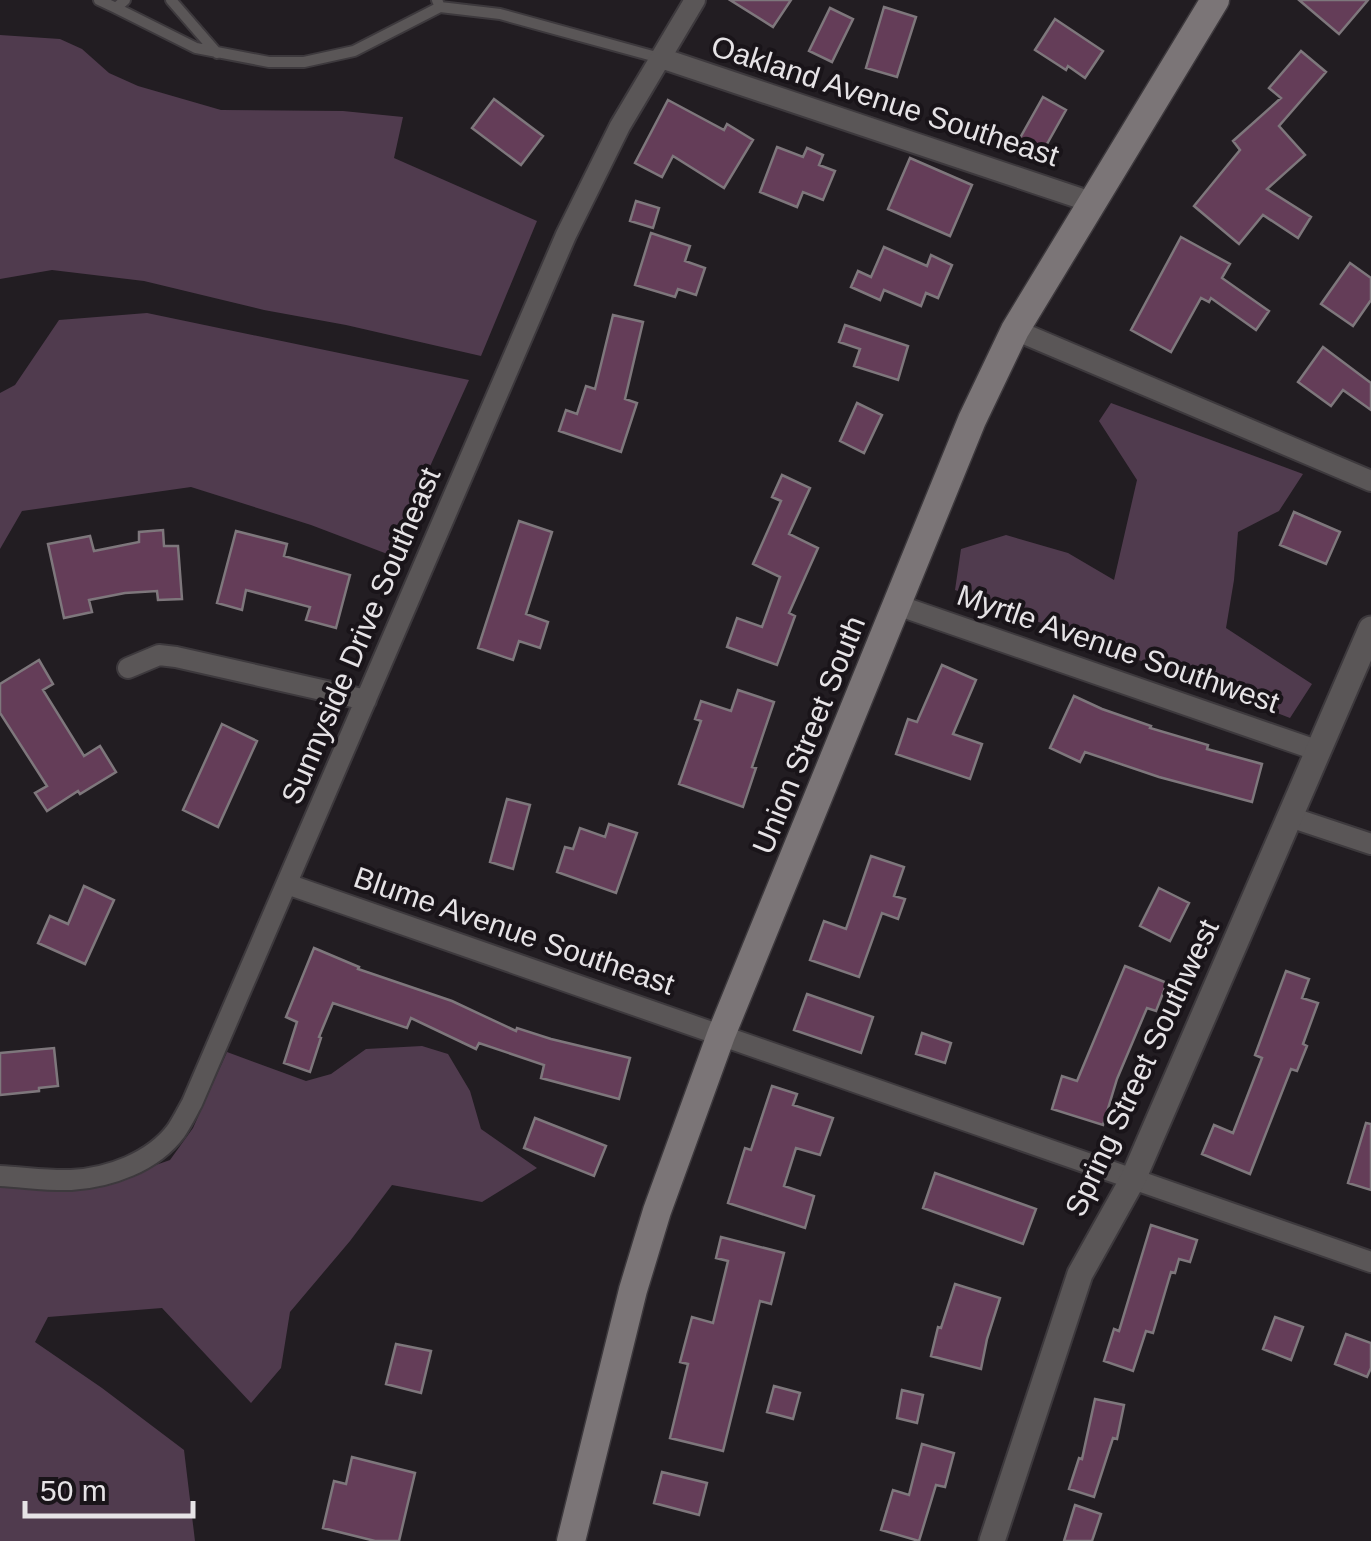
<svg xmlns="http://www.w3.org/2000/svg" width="1371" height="1541" font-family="Arial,sans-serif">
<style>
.green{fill:#503b4e}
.building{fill:#643d58;stroke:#7e777c;stroke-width:2.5}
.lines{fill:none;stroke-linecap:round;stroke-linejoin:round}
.service-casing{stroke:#3d393d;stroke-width:14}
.minor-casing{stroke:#3d393d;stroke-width:24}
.tertiary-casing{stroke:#3d393d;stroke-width:29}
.secondary-casing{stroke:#3d393d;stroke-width:31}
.service{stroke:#5a5657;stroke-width:10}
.minor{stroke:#5a5657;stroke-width:20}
.tertiary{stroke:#5a5657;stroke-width:25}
.secondary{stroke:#7b7577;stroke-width:28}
.labels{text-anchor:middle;stroke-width:8;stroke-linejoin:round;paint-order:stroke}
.street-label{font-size:30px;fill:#e6e3e6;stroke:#191419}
</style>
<rect width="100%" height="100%" fill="#221d22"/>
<path class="green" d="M0,35L60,39L82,49L109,73L138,86L221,110L343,111L403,117L394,158L537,221L481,356L346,325L264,310L144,281L52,270L0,279Z
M147,313L469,380L390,555L311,525L191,487L22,511L0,549V393L15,385L59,320Z
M1111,403L1303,474L1279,511L1238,532L1234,580L1226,628L1312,684L1290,718L955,590L961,549L1006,535L1068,553L1114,580L1137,480L1099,421Z
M422,1046L448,1054L470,1091L481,1129L537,1168L482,1202L392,1185L350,1241L290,1312L281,1368L251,1403L162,1308L48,1317L35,1342L102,1388L184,1450L195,1541H0V1185L88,1189L170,1160L193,1128L227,1052L306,1081L331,1074L366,1049Z"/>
<path class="building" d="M730,0H791L773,27Z
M1299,0H1368L1339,34Z
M884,7L916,17L897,77L866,68Z
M830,8L853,19L832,62L809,51Z
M1055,19L1103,51L1085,78L1068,66L1066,70L1035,50Z
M1301,51L1326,72L1279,126L1305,155L1267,189L1311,217L1298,238L1263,215L1239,244L1194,206L1240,150L1233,141L1281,98L1269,88Z
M1043,97L1066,110L1043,151L1020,138Z
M494,99L543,136L521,165L472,128Z
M668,100L724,130L727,124L753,140L724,188L673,156L662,177L635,163Z
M777,147L803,157L807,148L823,155L819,165L835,171L823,200L803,192L797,207L760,192Z
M910,158L972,185L950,236L888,209Z
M636,201L659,208L653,228L630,221Z
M651,233L690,246L685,261L705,268L696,295L678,289L675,297L635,285Z
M1181,237L1230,264L1222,278L1269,311L1256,330L1211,298L1209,302L1201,298L1171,352L1131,330Z
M884,247L927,266L931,255L952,265L938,298L926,293L921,306L884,290L880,300L851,287L858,271L871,277Z
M1350,263L1371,278V300L1353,326L1321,304Z
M613,315L643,322L625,399L637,403L621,452L559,431L566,410L577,414L586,386L595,389Z
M845,325L908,346L898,380L854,366L860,349L839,342Z
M1323,347L1371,383V410L1343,390L1331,406L1298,382Z
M857,403L882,415L864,453L840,441Z
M782,475L810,488L789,534L818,548L789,613L795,616L777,665L727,647L737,618L762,627L780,577L753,564L781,501L772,497Z
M1294,512L1340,532L1326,564L1280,545Z
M519,521L552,532L526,614L548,622L540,648L519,641L513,660L478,648Z
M163,530L164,546H178L182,599L158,600L157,591L125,593L89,600L92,612L64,618L48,544L90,536L94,551L139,542V532Z
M236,531L287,544L284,556L350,575L336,628L306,620L310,607L246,590L242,610L217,603Z
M39,660L53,684L43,690L84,756L100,746L116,772L80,794L78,791L47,811L35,793L47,786L0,713V684Z
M942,665L976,680L953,734L982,744L970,779L896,754L908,719L917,722Z
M738,690L774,702L752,767L756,768L743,807L679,784L701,721L695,719L701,701L731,711Z
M1074,696L1102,709L1151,726L1150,728L1208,745L1207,749L1262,764L1252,802L1159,777L1085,752L1080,762L1050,748Z
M222,724L257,741L218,827L183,810Z
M507,799L530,805L513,869L490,862Z
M609,824L637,833L616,893L557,872L565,847L573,849L580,828L605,837Z
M871,856L904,867L894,896L905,899L898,919L882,913L859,977L810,960L824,921L846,929Z
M84,886L114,900L85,964L38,943L50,916L68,924Z
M1159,888L1189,903L1170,941L1140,926Z
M314,948L359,967L358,969L452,1001L516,1031L517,1028L551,1039L630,1058L619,1099L541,1078L544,1065L479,1043L476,1049L411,1018L407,1028L333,1003L319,1037L321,1038L310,1072L284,1063L297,1022L286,1017Z
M1125,966L1167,983L1156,1011L1147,1008L1117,1079L1103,1125L1052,1109L1062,1076L1077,1081Z
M1286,971L1309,979L1302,998L1318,1003L1303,1044L1307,1046L1297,1071L1291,1069L1250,1174L1202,1154L1214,1125L1233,1133L1262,1058L1255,1055Z
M807,994L873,1017L861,1053L794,1030Z
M922,1033L951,1043L945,1063L916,1054Z
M54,1048L58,1086L39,1088V1091L0,1095V1053Z
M772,1086L797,1094L793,1105L833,1118L820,1155L796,1148L784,1186L814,1196L805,1228L728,1203L745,1148L751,1150Z
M535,1118L606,1146L594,1176L524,1148Z
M1366,1123L1371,1124V1190L1348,1183Z
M935,1173L1036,1209L1023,1244L923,1208Z
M1151,1225L1197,1240L1190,1262L1179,1259L1175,1273L1171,1272L1153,1333L1146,1331L1133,1371L1104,1361L1114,1329L1119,1331Z
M721,1237L784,1253L771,1304L760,1301L723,1451L670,1438L688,1364L680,1362L692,1317L713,1323L728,1261L716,1258Z
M955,1284L1000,1298L987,1339L981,1369L931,1356L938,1327L941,1328Z
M1275,1317L1303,1327L1291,1360L1263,1349Z
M1346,1334L1371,1343V1368L1367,1377L1335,1364Z
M396,1344L431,1351L421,1393L386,1384Z
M774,1386L800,1393L793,1419L767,1412Z
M902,1390L923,1395L917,1423L897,1418Z
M1095,1399L1124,1405L1117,1439L1113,1438L1094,1497L1069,1489L1079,1458L1082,1459Z
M922,1444L954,1453L945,1487L936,1485L919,1541L881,1530L893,1490L909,1495Z
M352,1457L415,1473L399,1541H375L323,1528L334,1481L346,1484Z
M662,1472L707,1483L699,1515L654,1503Z
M1075,1505L1101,1514L1092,1541H1064Z"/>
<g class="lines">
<g class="service-casing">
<path id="service" d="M99,0L116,8L125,0
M171,0L217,53
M437,0L440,7L500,14L660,58
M116,8L196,48L269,62H304L354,51L440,7"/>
</g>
<g class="minor-casing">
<path id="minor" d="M661,58L1091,202
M1015,330L1371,481
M897,605L1319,751
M128,668L159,655L176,657L366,700
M1290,817L1371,844
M287,884L1371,1262
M0,1176C23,1177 48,1181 71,1180C109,1178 153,1162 176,1131C182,1122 187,1112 192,1103L566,235L620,126L695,0"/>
</g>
<g class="tertiary-casing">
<path id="tertiary" d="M992,1541L1080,1274L1133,1179L1371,629"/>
</g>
<g class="secondary-casing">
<path id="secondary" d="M571,1541L633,1290L657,1211L721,1035L972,420L1015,330L1215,0"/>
</g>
<use href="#service" class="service"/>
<use href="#minor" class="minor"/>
<use href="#tertiary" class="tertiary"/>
<use href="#secondary" class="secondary"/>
</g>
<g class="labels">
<g class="street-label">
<text transform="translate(885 101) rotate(18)" y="10">Oakland Avenue Southeast</text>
<text transform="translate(361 636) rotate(-67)" y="10">Sunnyside Drive Southeast</text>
<text transform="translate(1118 649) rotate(19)" y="10">Myrtle Avenue Southwest</text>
<text transform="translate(809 735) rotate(-68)" y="10">Union Street South</text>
<text transform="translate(514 931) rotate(19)" y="10">Blume Avenue Southeast</text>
<text transform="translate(1142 1068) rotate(-65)" y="10">Spring Street Southwest</text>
</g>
</g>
<path d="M25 1501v15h168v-15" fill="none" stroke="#e6e3e6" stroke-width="5"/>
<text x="40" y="1501" font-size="30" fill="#e6e3e6" stroke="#191419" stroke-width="8" paint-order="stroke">50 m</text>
</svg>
